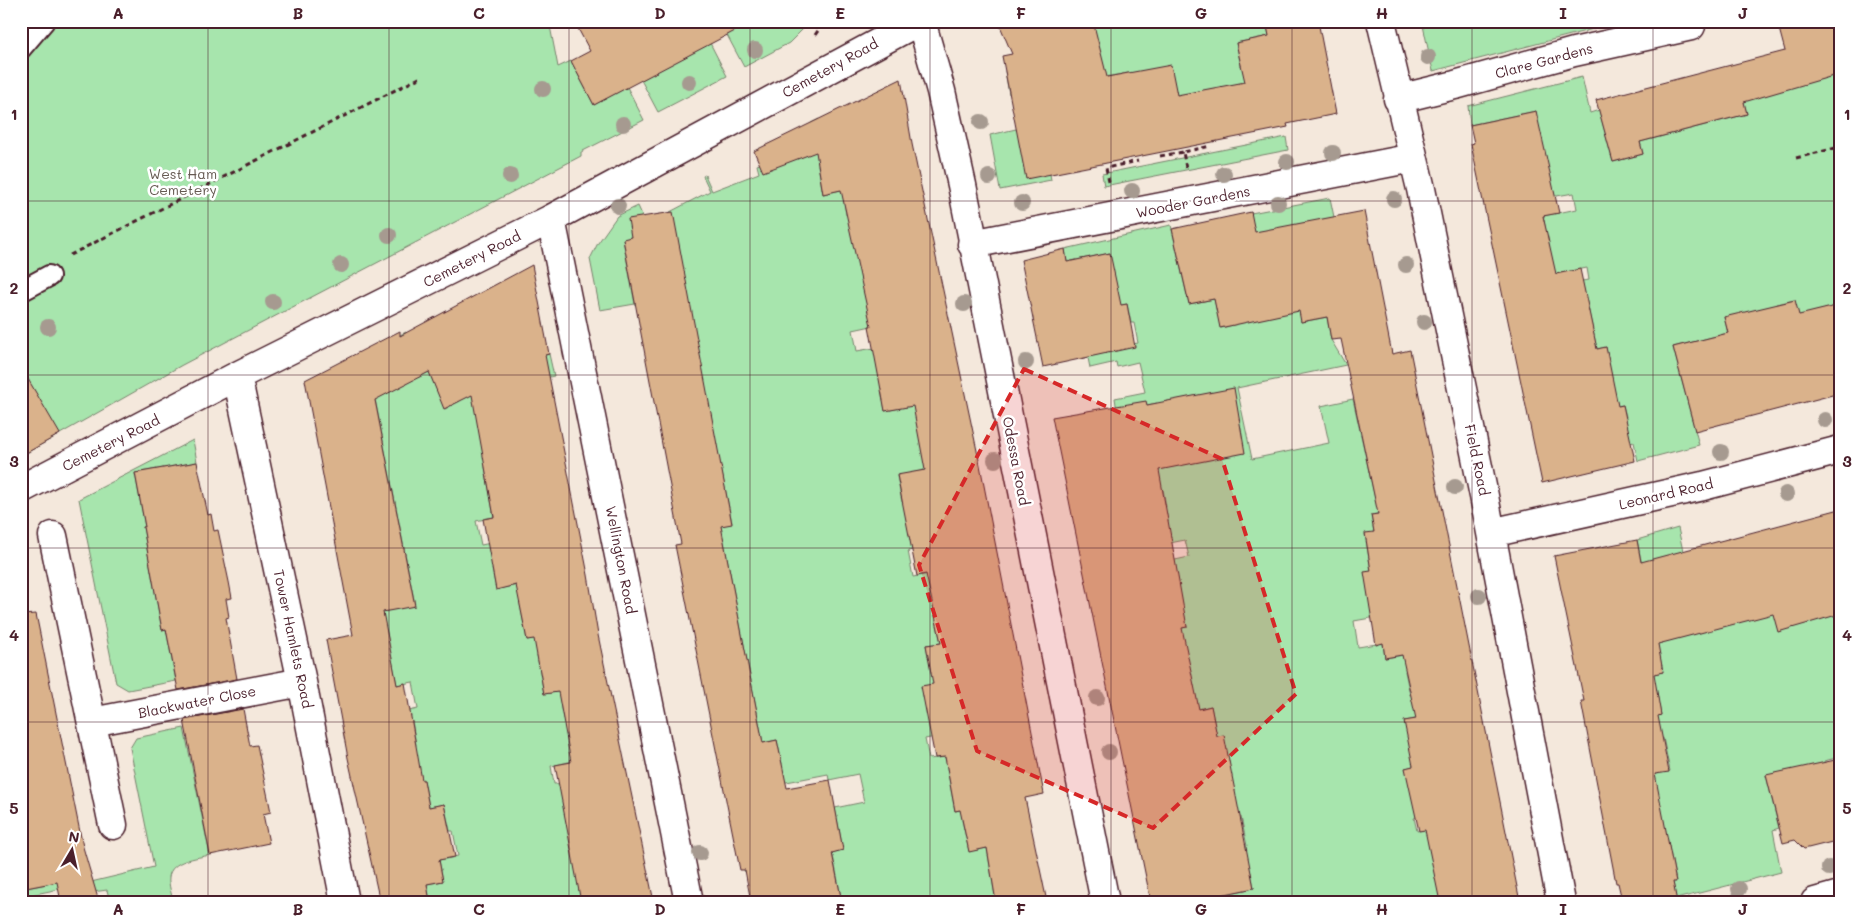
<svg xmlns="http://www.w3.org/2000/svg" width="1861" height="923" font-family="Mali,sans-serif">
<style>
.green{fill:#a7e5ad;stroke:#78826c}
.building{fill:#dab28b;stroke:#4a1f2b}
.lines{fill:none;stroke-linecap:round;stroke-linejoin:round}
.lane-casing{stroke:#4a1f2b;stroke-width:24}
.street-casing{stroke:#4a1f2b;stroke-width:31}
.path{stroke:#4a1f2b;stroke-width:3;stroke-dasharray:5 4;stroke-linecap:butt}
.lane{stroke:#fff;stroke-width:20}
.street{stroke:#fff;stroke-width:28}
.tree{fill:#a69a90}
.marked{fill:#d62828;fill-opacity:0.2;stroke:#d62828;stroke-width:4;stroke-dasharray:10 6;stroke-linejoin:round}
.grid{fill:none;stroke:#4a1f2b;stroke-width:1;stroke-opacity:0.55}
.labels{text-anchor:middle;stroke-width:5;stroke-linejoin:round;paint-order:stroke}
.street-label{font-size:14px;fill:#4a1f2b;stroke:#fff}
.park-label{font-size:14px;fill:#665a52;stroke:#fff}
.neatline{fill:none;stroke:#4a1f2b;stroke-width:2}
.grid-label{font-size:16px;text-anchor:middle;font-weight:bold;fill:#4a1f2b}
</style>
<rect width="100%" height="100%" fill="#f4e8dc"/>
<filter id="ink" filterUnits="userSpaceOnUse"><feTurbulence type="fractalNoise" baseFrequency=".02" numOctaves="2"/><feDisplacementMap in="SourceGraphic" scale="10" xChannelSelector="R" yChannelSelector="G"/><feConvolveMatrix kernelMatrix="1 2 1 2 8 2 1 2 1" color-interpolation-filters="sRGB"/></filter>
<g filter="url(#ink)">
<path class="green" d="M21,21H549L558,67L571,61L594,105L627,87L644,120L581,152V156L182,365L21,456Z
M752,21H811L789,43L744,67L727,35Z
M1093,21H1266L1269,36L1236,43L1241,66L1274,60L1285,115L1177,95L1128,73L1009,94L1005,71Z
M1422,21H1608L1601,27L1433,71Z
M710,43L727,76L658,112L641,80Z
M1840,74V305L1807,314L1803,332L1794,300L1777,304L1781,320L1724,317L1728,333L1673,347L1699,445L1638,461L1634,442L1616,446L1572,429L1626,417L1623,405L1616,406L1606,347L1597,349L1582,281L1589,280L1587,268L1555,274L1543,216L1577,209L1574,193L1539,199L1536,111L1470,125L1468,106L1582,77L1590,113L1599,110L1613,162L1643,154L1640,142L1747,114L1738,80L1795,86Z
M819,119L829,139L818,165L823,194L876,182L844,201L846,215L852,214L876,325L853,330L857,351L909,342L882,392L885,411L921,404L925,470L897,476L902,502L949,494L913,550L908,551L913,577L935,573L932,602L941,643L926,645L945,735L925,739L929,759L945,757L955,811L1022,798L1024,808L962,820L969,851L987,848L996,902H842L833,856L745,872L744,870L843,850L835,808L864,802L858,774L829,780L828,774L771,785L782,764L777,740L763,743L723,537L703,529L732,523L670,212L710,191L703,176L705,175L712,191L759,173L757,165L805,147L811,123Z
M1016,129L1050,174L1051,180L1000,190L990,135Z
M1286,137L1288,150L1104,186L1102,174Z
M1330,198L1334,217L1301,322L1327,317L1331,340L1346,365L1237,388L1252,459L1329,443L1321,406L1353,399L1376,503L1393,511L1371,515L1374,532L1365,534L1371,571L1415,610L1354,621L1358,647L1383,643L1385,658L1422,652L1425,666L1405,671L1410,695L1430,691L1435,715L1405,721L1435,762L1405,768L1454,810L1414,818L1417,831L1438,827L1471,902H1203L1202,899L1254,888L1251,872L1191,857L1247,846L1241,817L1224,820L1185,742L1216,733L1211,706L1194,710L1141,636L1187,627L1175,570H1129L1189,557L1185,540L1170,543L1120,517L1166,507L1163,489L1143,493L1157,403L1117,411L1115,398L1145,392L1138,362L1117,367L1116,362L1090,368L1087,353L1138,343L1134,323H1131L1127,304L1078,314L1110,253L1067,262L1065,249L1171,225L1189,304L1214,299L1221,328L1245,322L1251,213Z
M638,206L643,217L631,237L623,240L635,304L600,310L590,259L598,243L617,216Z
M406,332L419,377L429,372L445,409L460,401L452,383L549,354L554,376L503,387L485,467L494,517L476,521L481,545L531,535L492,569L496,589L525,584L520,604L527,640L552,635L557,651L537,655L544,694L567,690L609,693L560,703L563,719L572,718L573,761L551,766L554,784L565,783L587,895L571,898L572,902H430L427,884L443,881L439,860L458,856L453,831H450L444,804L429,807L424,780L398,785L416,745L412,721L386,716L418,709L413,682L397,685L386,629L356,617L415,605L374,394L405,356L400,335Z
M193,440L197,462L135,473L145,527H143L162,630L166,629L176,681L128,690L116,683L79,499Z
M1678,528L1683,551L1762,612L1840,614V757L1824,761L1828,780L1766,775L1779,828L1773,830L1781,872L1676,899L1673,882L1676,881L1660,803L1649,776L1670,771L1663,738L1643,741L1625,722L1661,715L1657,695L1622,680L1663,672L1637,540Z
M184,728L210,855C197,858 171,860 169,877C168,884 172,895 173,902H110L107,890L93,892L91,882L154,867L130,748L136,738Z
M87,876L88,883L21,897V889Z"/>
<path class="building" d="M574,21H754L594,105L571,61L590,51Z
M998,21H1093L1107,77L1171,65L1177,95L1245,82L1236,43L1269,36L1266,21H1318L1336,114L1287,124L1288,127L1026,179L1002,56L1012,54Z
M1777,21H1840V74L1744,102L1747,114L1640,142L1643,154L1613,162L1596,100L1785,51Z
M901,79L912,144L980,465L1044,794L1025,798L1047,902H996L987,848L969,852L960,810L955,811L945,757L935,758L921,686L933,684L926,645L941,643L926,574L917,576L897,475L925,470L913,406L885,411L869,326H871L841,190L823,194L816,152L763,172L754,151Z
M1536,111L1559,213L1543,216L1556,274L1580,269L1597,349L1606,347L1618,406L1623,405L1635,461L1542,483L1471,144L1474,143L1470,125Z
M1364,211L1392,354L1410,350L1520,902H1440L1425,830L1419,831L1405,768L1413,766L1404,721L1416,719L1402,655L1385,658L1383,643L1376,645L1364,572L1371,571L1365,533L1374,532L1371,515L1378,514L1341,339L1331,340L1327,317L1301,322L1299,311L1220,328L1214,299L1189,304L1172,229L1251,212L1255,232Z
M673,212L732,524L721,526L763,743L777,740L787,788L830,780L843,850L832,853L842,902H751L745,870H740L675,545L681,544L623,239L631,237L628,219Z
M1065,249L1067,262L1110,253L1121,305L1127,304L1135,347L1043,367L1021,260Z
M532,265L549,354L545,355L588,575L598,635L654,902H581L555,765L571,762L558,692L544,694L534,639L527,640L516,585L496,590L483,519L494,517L472,395L444,409L429,372L375,400L415,606L383,612L397,685L405,683L422,780H424L429,807L444,804L455,857L439,860L443,881L427,884L430,902H380L348,758L326,640L353,635L305,380L400,331V336Z
M1795,300L1799,315L1840,305V393L1695,431L1673,347L1728,333L1724,317Z
M21,367L60,434L21,456Z
M1234,388L1245,453L1159,470L1187,627L1182,628L1199,709L1211,706L1217,736L1224,735L1254,888L1187,902H1151L1052,417L1146,401L1147,405Z
M197,462L208,515L211,514L214,531L218,530L229,582L232,598L226,599L229,617L226,618L237,679L178,690L166,629L162,630L143,527H145L135,473Z
M1840,509V614L1778,632L1773,614L1658,644L1663,672L1654,674L1661,715L1658,716L1669,772L1655,774L1676,882H1673L1677,902H1626L1625,895L1621,896L1618,883H1616L1581,701H1584L1554,556L1637,540L1641,562Z
M36,614L83,847L99,902H61L57,882L21,889V615Z
M243,709L250,746L257,745L271,812L263,814L269,843L210,855L184,720Z
M1840,759V840L1804,849L1795,840L1783,843L1766,775Z"/>
<g class="lines">
<g class="lane-casing">
<path id="lane" d="M21,48L44,21
M21,291L49,276"/>
</g>
<g class="street-casing">
<path id="street" d="M921,21L941,91L962,185L1105,902
M1381,21L1421,189L1484,496L1561,902
M1398,99L1455,85L1574,52L1691,26
M551,219L689,902
M972,244L1413,158
M237,376L302,682L345,902
M21,489L237,376L551,219L919,21
M1491,533L1703,486L1840,450
M53,536L113,825
M92,722L302,682
M1815,902L1840,895"/>
</g>
<path class="path" d="M815,35L825,21
M1160,156L1183,152
M1796,158L1840,147
M1186,168L1183,152L1211,146
M1109,182L1106,168L1138,161
M70,255L423,76"/>
<use href="#lane" class="lane"/>
<use href="#street" class="street"/>
</g>
<g class="tree">
<circle cx="755" cy="50" r="8"/>
<circle cx="1428" cy="57" r="8"/>
<circle cx="689" cy="82" r="8"/>
<circle cx="543" cy="89" r="8"/>
<circle cx="981" cy="122" r="8"/>
<circle cx="623" cy="124" r="8"/>
<circle cx="1333" cy="153" r="8"/>
<circle cx="1287" cy="162" r="8"/>
<circle cx="1224" cy="174" r="8"/>
<circle cx="510" cy="176" r="8"/>
<circle cx="989" cy="177" r="8"/>
<circle cx="1132" cy="191" r="8"/>
<circle cx="1394" cy="199" r="8"/>
<circle cx="1022" cy="203" r="8"/>
<circle cx="1278" cy="203" r="8"/>
<circle cx="618" cy="206" r="8"/>
<circle cx="389" cy="235" r="8"/>
<circle cx="341" cy="265" r="8"/>
<circle cx="1406" cy="265" r="8"/>
<circle cx="273" cy="302" r="8"/>
<circle cx="964" cy="304" r="8"/>
<circle cx="1424" cy="322" r="8"/>
<circle cx="48" cy="327" r="8"/>
<circle cx="1026" cy="362" r="8"/>
<circle cx="1825" cy="420" r="8"/>
<circle cx="1721" cy="452" r="8"/>
<circle cx="995" cy="460" r="8"/>
<circle cx="1455" cy="487" r="8"/>
<circle cx="1786" cy="494" r="8"/>
<circle cx="1479" cy="596" r="8"/>
<circle cx="1097" cy="698" r="8"/>
<circle cx="1109" cy="752" r="8"/>
<circle cx="700" cy="853" r="8"/>
<circle cx="1829" cy="868" r="8"/>
<circle cx="1739" cy="889" r="8"/>
</g>
</g>
<path class="marked" d="M1024,369L1222,459L1296,694L1153,828L977,751L919,565Z"/>
<path class="grid" d="M208,21V902M389,21V902M569,21V902M750,21V902M930,21V902M1111,21V902M1292,21V902M1472,21V902M1653,21V902M21,201H1840M21,375H1840M21,548H1840M21,722H1840"/>
<g class="labels">
<g class="street-label">
<text transform="translate(1544 61) rotate(-15)" y="5">Clare Gardens</text>
<text transform="translate(830 68) rotate(-29)" y="5">Cemetery Road</text>
<text transform="translate(1193 202) rotate(-11)" y="5">Wooder Gardens</text>
<text transform="translate(472 259) rotate(-27)" y="5">Cemetery Road</text>
<text transform="translate(111 443) rotate(-27)" y="5">Cemetery Road</text>
<text transform="translate(1477 460) rotate(78)" y="5">Field Road</text>
<text transform="translate(1016 461) rotate(79)" y="5">Odessa Road</text>
<text transform="translate(1666 494) rotate(-13)" y="5">Leonard Road</text>
<text transform="translate(621 560) rotate(79)" y="5">Wellington Road</text>
<text transform="translate(293 639) rotate(78)" y="5">Tower Hamlets Road</text>
<text transform="translate(197 702) rotate(-11)" y="5">Blackwater Close</text>
</g>
<g class="park-label">
<text x="183" y="179">West Ham<tspan x="183" dy="16">Cemetery</tspan></text>
</g>
</g>
<rect width="1861" height="923" fill="none" stroke="#fff" stroke-width="55"/>
<g transform="translate(72 850) rotate(9)" stroke="#ffffff" stroke-width="4" paint-order="stroke">
<path d="M0-4L9 19L0 12L-9 19Z" fill="#4a1f2b"/>
<text y="-8" font-size="14" font-weight="bold" text-anchor="middle" fill="#4a1f2b">N</text>
</g>
<rect x="28" y="28" width="1806" height="868" class="neatline"/>
<g class="grid-label">
<text x="118" y="19">A</text>
<text x="298" y="19">B</text>
<text x="479" y="19">C</text>
<text x="660" y="19">D</text>
<text x="840" y="19">E</text>
<text x="1021" y="19">F</text>
<text x="1201" y="19">G</text>
<text x="1382" y="19">H</text>
<text x="1563" y="19">I</text>
<text x="1743" y="19">J</text>
<text x="14" y="120">1</text>
<text x="1847" y="120">1</text>
<text x="14" y="294">2</text>
<text x="1847" y="294">2</text>
<text x="14" y="467">3</text>
<text x="1847" y="467">3</text>
<text x="14" y="641">4</text>
<text x="1847" y="641">4</text>
<text x="14" y="814">5</text>
<text x="1847" y="814">5</text>
<text x="118" y="915">A</text>
<text x="298" y="915">B</text>
<text x="479" y="915">C</text>
<text x="660" y="915">D</text>
<text x="840" y="915">E</text>
<text x="1021" y="915">F</text>
<text x="1201" y="915">G</text>
<text x="1382" y="915">H</text>
<text x="1563" y="915">I</text>
<text x="1743" y="915">J</text>
</g>
</svg>
